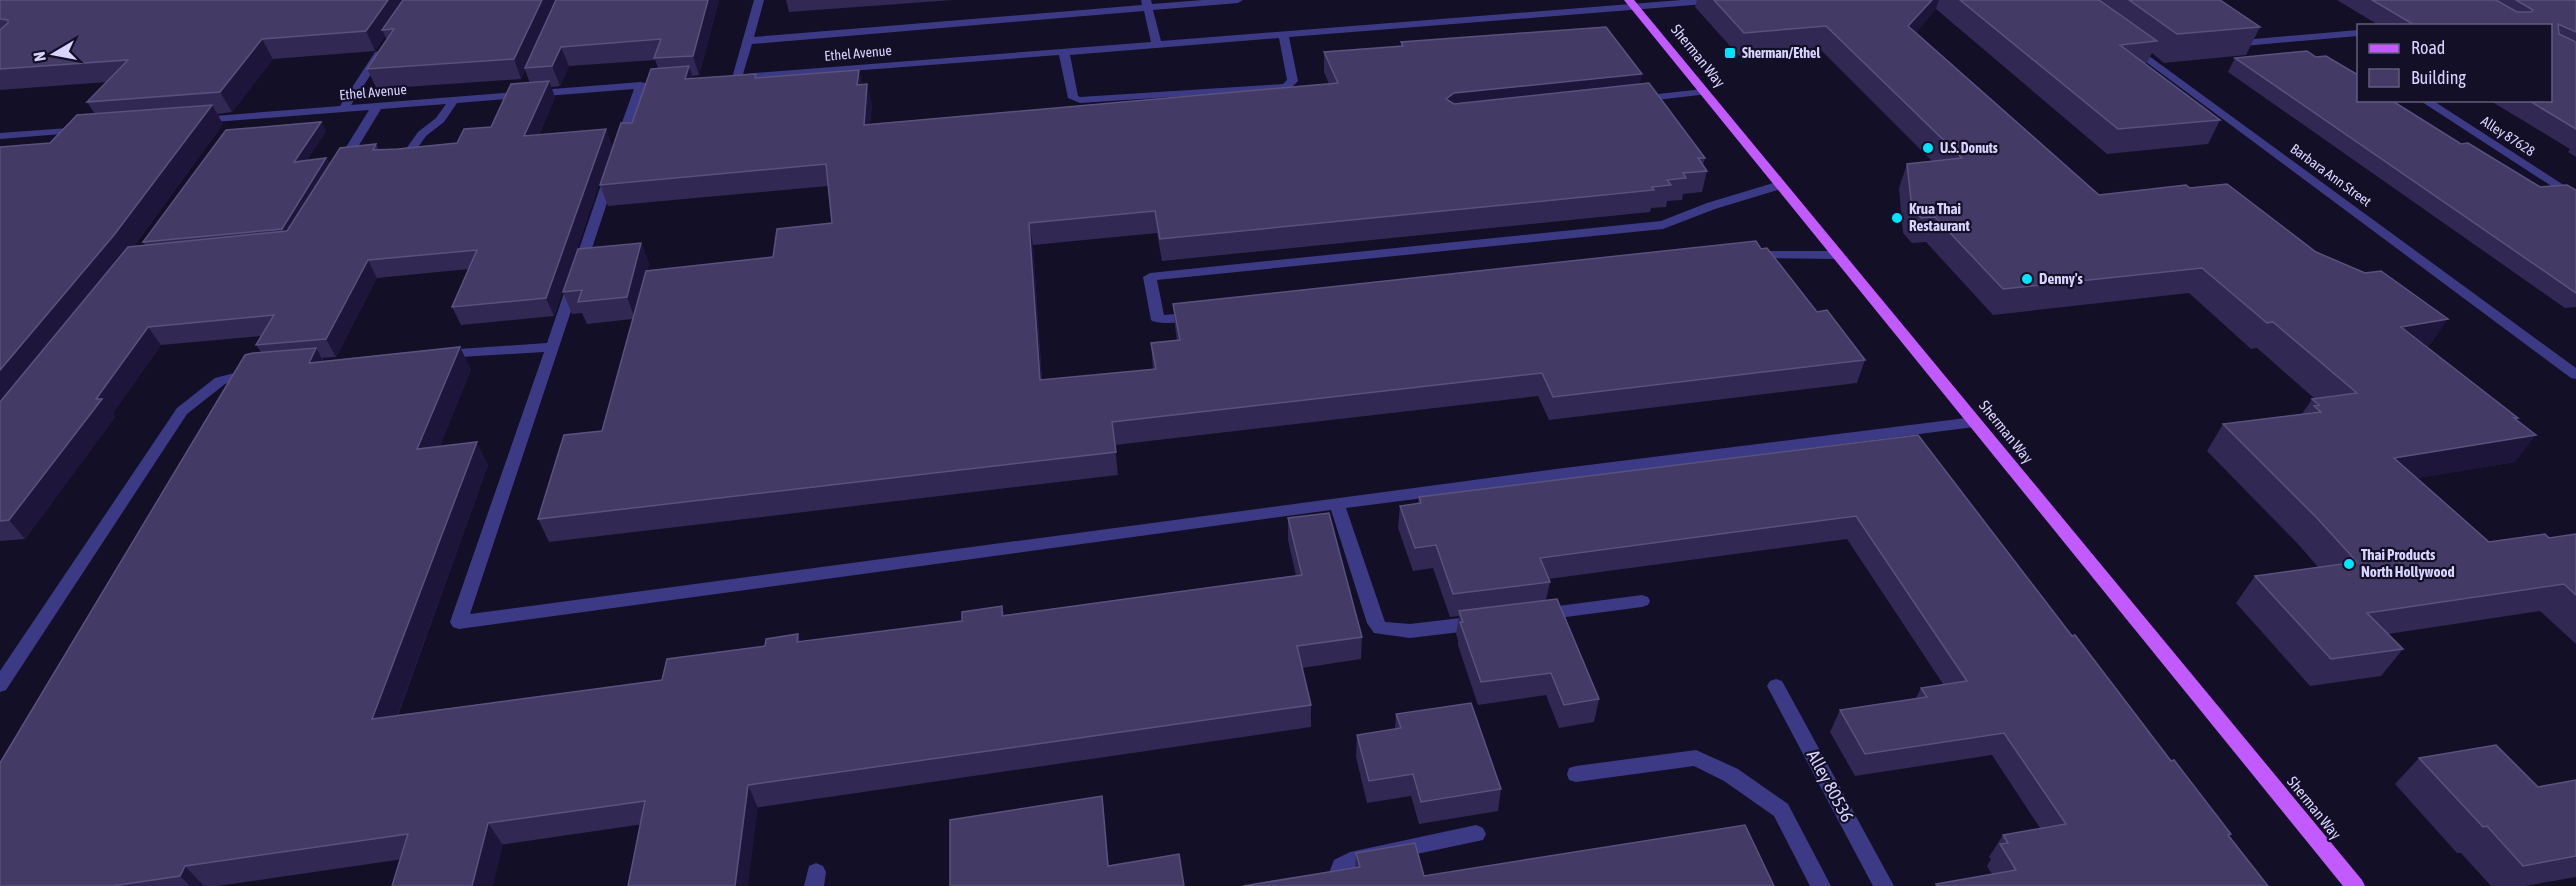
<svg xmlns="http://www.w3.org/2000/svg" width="2576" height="886" font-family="'Asap Condensed',sans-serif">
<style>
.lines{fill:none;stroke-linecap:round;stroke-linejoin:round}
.minor{fill:#3d3a85;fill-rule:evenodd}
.major{fill:#c25bff;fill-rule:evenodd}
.wall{fill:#312854;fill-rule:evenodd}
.shaded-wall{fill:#1d163a}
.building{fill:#433a66;stroke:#5a527e;stroke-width:1.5}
.poi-dot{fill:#00e5ff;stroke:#130f26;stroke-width:2}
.labels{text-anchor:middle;stroke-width:4.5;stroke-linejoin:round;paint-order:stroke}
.far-street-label{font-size:14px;fill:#d9d4ff;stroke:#130f26}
.far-poi-label{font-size:14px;font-weight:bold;fill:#d9d4ff;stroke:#130f26;text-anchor:start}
.street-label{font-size:15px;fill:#d9d4ff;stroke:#130f26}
.poi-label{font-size:15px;font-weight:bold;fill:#d9d4ff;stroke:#130f26;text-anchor:start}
.near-street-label{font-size:18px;fill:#d9d4ff;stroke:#130f26}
</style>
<rect width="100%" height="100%" fill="#130f26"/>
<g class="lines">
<path class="minor" d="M754,0H764L754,37L1142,5L1141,0H1151L1152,4L1203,0H1243L1238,3L1153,10L1161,41L1681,0H1723L1718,3L1289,37L1298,81L1290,89L1080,103L1068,98L1059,55L733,80L732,78ZM1144,11L1151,42L743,74L752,44ZM1279,38L1287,80L1283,84L1080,97L1078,96L1070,55Z
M2358,30V36L2243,46L2238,43L2243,40Z
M2134,45L2576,368V379L2571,378L2130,50L2129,48Z
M379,51L384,54L351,105L641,82L652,85L645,88L625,144H617L615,142L634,89L457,103L444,122L426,136L406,164H398V160L418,132L436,118L446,104L381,109L347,165L341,169L335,165L369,110L202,123L196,120L202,117L340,106L375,52Z
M1704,89L1709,92L1708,94L1639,102L1634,99L1639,96Z
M2419,100H2432L2576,193V202Z
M82,127L88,130L86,132L0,139V133Z
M610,172L616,176L470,614L1564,468L1974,417L1981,422L1974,427L1346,508L1385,622L1410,624L1477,616L1483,618L1486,623L1483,628L1477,630L1410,638L1374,633L1367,623L1331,510L459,629L453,627L450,622L544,352L444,358L437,354L444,350L547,343L604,176Z
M1780,181L1786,185L1784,188L1715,209L1663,229L1157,280L1164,315L1195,312L1202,316C1195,322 1158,326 1151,320L1143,277L1150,273L1661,221L1707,203Z
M1752,251H1837L1843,255L1837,259L1747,258L1746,255L1747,252Z
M250,369L255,370L257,373L255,376L225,384L187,414L6,690L0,692V671L177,408L215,378Z
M1642,595L1648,597L1650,601L1648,605L1642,607L1543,620L1537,619L1534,614L1537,609L1543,608Z
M1776,679L1782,681L1894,886H1873L1767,686L1770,681Z
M1696,750L1738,769L1788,804L1831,886H1810L1774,816L1724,781L1694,766L1576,782L1569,780L1567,774L1569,768L1576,766Z
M1476,825L1483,828L1486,834L1483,840L1360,866L1349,872L1351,886H1331L1329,873L1334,860L1350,852Z
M816,863L823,866L826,872L824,886H804L809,866Z"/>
<path class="major" d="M1624,0H1634L2362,880L2365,886H2343Z"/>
</g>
<path class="wall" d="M0,0H719L699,75L692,76L693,79L757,78L859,70L862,84L872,104L870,124L1329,84L1324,72V52L1401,46V42L1640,84L1705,158L1703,165L1707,171L1702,192L1683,194L1682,200L1667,201L1666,207L1651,208L1650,212L1162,261L1157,233L1033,245L1042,380L1153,370L1151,343L1177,341L1175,326L1173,304L1761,249L1817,312L1865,360L1857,383L1549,420L1538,396L1115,445L1118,475L549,542L538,519L602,431L633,319L587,324L582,313L572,314L563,292L641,243L649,264L647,271L773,257L832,223L828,186L608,206L600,185L632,123L658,68L655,60L569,66L560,86L551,87L555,97L539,135L606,129L612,146L554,316L461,325L452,307L469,269L377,278L336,357L322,358L324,361L471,369L440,446L488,465L398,715L662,680L798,634L800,642L962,621L1002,606L1004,615L1296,576L1288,540V518L1362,637L1361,659L1302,668L1311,705V727L218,886H0L261,352L256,345L261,336L161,345L113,413L115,417L25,539L0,541V147L50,143L95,114L87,102L107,82L0,90ZM385,36L387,40L367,69L377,89L521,79L525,70L530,83L491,127L457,143L398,149L379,150L376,144L330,165L326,158L306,161L326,131L321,122L143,242L145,245L134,246L223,124L217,114L232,112L273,59L375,51Z
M786,0H953L789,12Z
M1697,0H2220L2260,27L2246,55L2164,63L2152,53L2146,64L2220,120L2208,144L2107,154L1936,9L1916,32L2099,195L2190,188L2430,345L2426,346L2518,418L2516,421L2515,462L2417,478L2489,542L2549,538L2576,534V644L2540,611L2388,634L2403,649L2381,676L2310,686L2236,603L2255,576L2318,567L2298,544L2207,451L2223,424L2302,414L2312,399H2315L2257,348L2251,349L2189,293L1993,315L1926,242L1912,243L1903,233L1899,188L1907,164L1932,161L1820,49L1739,56L1695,7Z
M2337,0H2576V157L2568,152L2570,149L2489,100H2550V26H2380Z
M2235,58L2358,100L2461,144L2540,187L2576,190V307L2565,308L2228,72Z
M1918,435L2072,636L2171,761L2231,834L2229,837L2268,886H1935L1936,884L1992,874L1987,866L1991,859L1989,857L2003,835L2040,828L1992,755L1855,776L1830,732L1840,710L1916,698L1921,688L1943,684L1847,539L1548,579L1550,582L1546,600L1599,699L1594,722L1559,728L1546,695L1478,705L1458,645V640L1456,634L1459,616L1450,617L1433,568L1413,571L1398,528L1400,506L1418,503L1419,497Z
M1396,714L1501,789L1498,811L1419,824L1411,796L1367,803L1356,757L1357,735L1395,729Z
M2419,758L2538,787L2576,780V877L2525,886H2491L2461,853H2457L2395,784Z
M1356,853L1424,876L1243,886L1355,868Z"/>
<path class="shaded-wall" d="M388,0H410L382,30L385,36L375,51L366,31Z
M542,0H558L525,68V70L521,79L514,59Z
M708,0H719L699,75L693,56Z
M1932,0H1939L1936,9L1901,49L1908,26Z
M262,39L273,59L232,112L220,92Z
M561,47L569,66L560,86L552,66Z
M689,66L696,86L685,79Z
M859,70L863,90L857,85Z
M1642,74L1638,94L1452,114L1446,99L1454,93Z
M549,81L555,97L531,153L524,136Z
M867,84L872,104L868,145L864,125Z
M212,105L223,124L127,255L0,411V370Z
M321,122L326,131L299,171L294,162Z
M606,129L612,146L554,316L546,298Z
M326,158L331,168L288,238L282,229Z
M1029,223L1033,245L1043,403L1040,380Z
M641,243L649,264L635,319L627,297Z
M368,260L377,278L336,357L326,339Z
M2448,319L2430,345L2384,353L2401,327Z
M148,327L161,345L113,413L115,417L25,539L9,520Z
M460,347L471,369L430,471L417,449Z
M316,348L329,371L309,363Z
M2536,435L2515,462L2375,485L2394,458Z
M477,442L488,465L388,741L372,719Z
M748,785L758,808L748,886H735Z
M1102,796L1105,819L1111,886L1108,866Z
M488,823L503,845L493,886H472Z
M185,866L204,886H190L180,876Z"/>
<path class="building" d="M0,0H388L366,31L262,39L220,92L87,102L128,60L0,69V30L8,23V20L0,19Z
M403,0H542L514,59L367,69L394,29L382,30Z
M556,0H708L693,56L654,58L661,39L561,47L552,66L525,68Z
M1714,0H1932L1908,26L2099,195L2186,185L2190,188L2227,184L2316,252L2365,273L2381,271L2448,319L2401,327L2518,418H2514L2536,435L2394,458L2489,542L2545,534L2549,538L2576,534V595L2564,584L2367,613L2403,649L2331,659L2255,576L2357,562L2316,517L2223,424L2321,412L2314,406L2319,405L2312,399L2357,393L2273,322L2267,323L2202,268L2003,289L1935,217L1921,218L1912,208L1907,164L1962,158L1826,26L1744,33Z
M1960,0H2099L2157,41L2120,45L2220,120L2118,129Z
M2129,0H2220L2260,27L2177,34Z
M2372,0H2496L2517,12H2531L2533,10L2516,0H2576V32L2558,24L2559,34L2576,42V129L2528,100H2550V26H2416Z
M1606,27L1642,74L1454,93L1446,99L1454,104L1649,83L1705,158H1698L1707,171L1683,173L1686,178L1667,180L1671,185L1652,187L1654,190L1160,239L1155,211L1029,223L1040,380L1156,369L1151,343L1180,340L1173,304L1756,241L1761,249L1767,248L1817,312L1827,310L1865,360L1553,397L1542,373L1112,422L1116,452L538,519L564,435L602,431L646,271L773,257L777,229L832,223L826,164L600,185L621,123H632L651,69L689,66L685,79L756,74L755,78L859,70L857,85L867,84L864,125L1338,83L1324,52L1403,46L1401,42Z
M2307,51L2316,57L2326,56L2358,75V100H2391L2461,144L2468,143L2540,187L2567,185L2576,190V293L2235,58Z
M549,81L524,136L606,129L546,298L452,307L477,250L368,260L326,339L256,345L274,315L148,327L96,399H102L9,520L0,521V402L128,247L287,231L340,148L376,144L373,150L398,149L457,143L464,129L491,127L511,84Z
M212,105L114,235L0,370V147L50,143L77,115Z
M321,122L294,162L326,158L282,229L143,242L226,130Z
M641,243L627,297L578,302L582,290L563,292L578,249Z
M460,347L417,449L477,442L372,719L662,680L667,659L765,646L766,639L798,634L797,642L962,621V612L1002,606V616L1302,575L1288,518L1329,513L1362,637L1297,646L1311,705L748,785L735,886H628L645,801L488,823L472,886H392L408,834L185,866L180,876L112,886H0V763L245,355L253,353L316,348L309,363Z
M1918,435L2072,636L2075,635L2171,761L2174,760L2231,834L2228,835L2268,886H1938L1936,884L2016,870L2000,844L2008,843L2003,835L2066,824L2004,733L1865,754L1840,710L1927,697L1921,688L1967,681L1856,516L1540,558L1550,582L1453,594L1436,545L1415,548L1400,506L1421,503L1419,497Z
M1557,599L1599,699L1564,705L1551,673L1481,682L1460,622H1463L1459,611Z
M1471,703L1501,789L1421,802L1413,774L1369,781L1357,735L1401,728L1396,714Z
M2496,745L2538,787L2576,780V856L2523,866L2487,826L2483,827L2419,758Z
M1102,796L1108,866L1179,854L1184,886H950V820Z
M1745,825L1774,886H1243L1360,867L1356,853L1415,843L1424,876Z"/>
<g class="poi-dot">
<rect x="1724" y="47" width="12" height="12" rx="3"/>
<circle cx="1928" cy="148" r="6"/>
<circle cx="1897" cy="218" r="6"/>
<circle cx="2027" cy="279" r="6"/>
<circle cx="2349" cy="564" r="6"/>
</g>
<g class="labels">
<g class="far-street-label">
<text transform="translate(858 53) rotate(-5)" y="5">Ethel Avenue</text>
<text transform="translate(373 92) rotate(-5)" y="5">Ethel Avenue</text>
<text transform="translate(2508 136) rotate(33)" y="5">Alley 87628</text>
<text transform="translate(2331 175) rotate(36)" y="5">Barbara Ann Street</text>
</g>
<g class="far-poi-label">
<text x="1742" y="58">Sherman/Ethel</text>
<text x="1940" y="153">U.S. Donuts</text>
</g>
<g class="street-label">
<text transform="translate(1698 56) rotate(51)" y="5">Sherman Way</text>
<text transform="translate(2006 432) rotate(51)" y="5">Sherman Way</text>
<text transform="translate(2314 808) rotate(51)" y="5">Sherman Way</text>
</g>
<g class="poi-label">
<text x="1909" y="214">Krua Thai<tspan x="1909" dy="17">Restaurant</tspan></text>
<text x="2039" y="284">Denny's</text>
<text x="2361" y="560">Thai Products<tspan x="2361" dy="17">North Hollywood</tspan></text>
</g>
<g class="near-street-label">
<text transform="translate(1830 786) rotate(62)" y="6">Alley 80536</text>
</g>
</g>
<rect x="2357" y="24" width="195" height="78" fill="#130f26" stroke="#625e7d" stroke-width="1.5"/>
<rect x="2369" y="44" width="30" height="9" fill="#c25bff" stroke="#625e7d" stroke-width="1.5"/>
<text x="2411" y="54" font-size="18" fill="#d9d4ff">Road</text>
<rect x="2369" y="69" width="30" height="18" fill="#433a66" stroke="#625e7d" stroke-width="1.5"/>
<text x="2411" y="84" font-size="18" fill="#d9d4ff">Building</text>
<g transform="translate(54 54) rotate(260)" stroke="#130f26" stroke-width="4.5" paint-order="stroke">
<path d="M0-4.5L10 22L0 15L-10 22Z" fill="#d9d4ff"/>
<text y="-9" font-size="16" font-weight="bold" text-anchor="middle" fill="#d9d4ff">N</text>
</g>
</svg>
